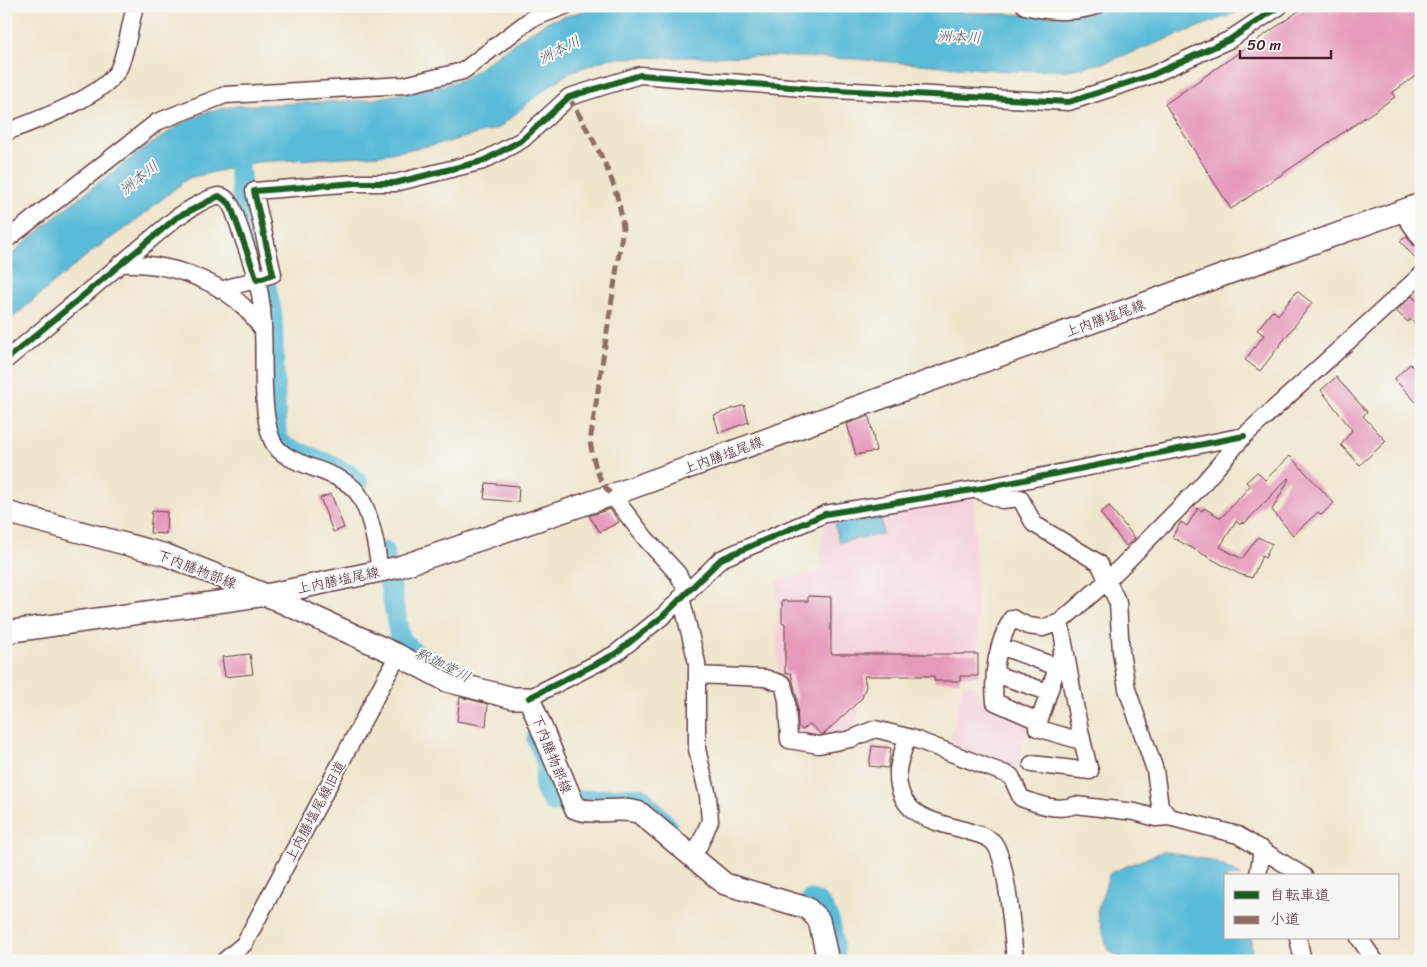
<svg xmlns="http://www.w3.org/2000/svg" width="1427" height="967" font-family="Sriracha,'Klee One',sans-serif">
<style>
.built{fill:#f5cfda}
.water{fill:#5abbd8;stroke:#526d82}
.lines{fill:none;stroke-linecap:round;stroke-linejoin:round}
.river{stroke:#5abbd8;stroke-width:21}
.building{fill:#e69abb}
.minor-casing{stroke:#633d43;stroke-width:19}
.major-casing{stroke:#633d43;stroke-width:24}
.minor{stroke:#fff;stroke-width:16}
.major{stroke:#fff;stroke-width:21}
.quiet{stroke:#8d6e63;stroke-width:5;stroke-dasharray:10 5;stroke-linecap:butt}
.cycleway-casing{stroke:#f6f6f2;stroke-width:9}
.cycleway{stroke:#1b5e20;stroke-width:6}
.labels{text-anchor:middle;stroke-width:4;stroke-linejoin:round;paint-order:stroke}
.street-label{font-size:14px;fill:#4a1f2b;stroke:#f6f6f2}
.water-label{font-size:15px;font-style:italic;fill:#505668;stroke:#f6f6f2}
</style>
<rect width="100%" height="100%" fill="#f6f6f2"/>
<filter id="ink" filterUnits="userSpaceOnUse"><feTurbulence type="fractalNoise" baseFrequency=".02" numOctaves="2"/><feDisplacementMap in="SourceGraphic" scale="10" xChannelSelector="R" yChannelSelector="G"/><feConvolveMatrix kernelMatrix="1 2 1 2 8 2 1 2 1" color-interpolation-filters="sRGB"/></filter>
<filter id="wash" filterUnits="userSpaceOnUse"><feTurbulence type="fractalNoise" baseFrequency=".0096" numOctaves="4" result="noise"/><feDisplacementMap in="SourceGraphic" scale="20" xChannelSelector="R" yChannelSelector="G"/><feGaussianBlur stdDeviation="1.12" result="paint"/><feColorMatrix in="noise" values="0 0 0 0 0 0 0 0 0 0 0 0 0 0 0 0 0 1.4 0 .05"/><feComposite in="paint" operator="in"/></filter>
<g filter="url(#wash)">
<rect width="100%" height="100%" fill="#f0e6cd"/>
<path class="built" d="M974,493L979,675L865,676L856,722L849,733L806,738L796,735L787,687L778,671L777,581L819,572L825,521Z
M963,683L975,685L979,699L1030,723L1016,768L950,744Z"/>
<path class="water" d="M600,6H834L1049,16L1084,13L1108,6H1246L1235,13L1107,62L1068,70L1009,71L853,59L769,56L611,58L570,72L535,97L499,128L444,143L380,155L257,162L188,178L134,222L91,252L6,323V259L66,208L134,156L181,124L207,112L235,106L369,100L441,86L464,79L521,38L549,21Z
M881,516L883,534L839,542L835,524Z
M1164,851L1216,862L1242,876H1226V938H1251L1252,961H1125L1108,950L1097,912L1110,873Z"/>
<g class="lines">
<path class="river" d="M235,139L244,205L259,261
M265,283L272,316L276,432L278,440L285,447L325,463L349,475L358,483
M384,552L400,639L414,653L435,664
M537,739C540,746 544,754 546,762C550,780 536,781 553,802L640,797L667,826
M811,900C832,906 833,940 835,958"/>
</g>
<g id="blocks">
<path class="building" d="M1306,6H1421V72L1392,93L1395,97L1231,209L1165,104Z
M1407,236L1413,245L1421,249V254L1415,258L1400,241Z
M1297,291L1312,303L1260,371L1245,360L1264,335L1257,330L1273,310L1278,315Z
M1412,296L1421,305V330L1410,319L1408,322L1396,311Z
M1410,364L1421,376V407L1394,379Z
M1336,377L1367,412L1363,416L1386,441L1360,465L1341,445L1352,430L1321,390Z
M744,405L749,422L719,433L714,415Z
M869,416L876,451L856,455L847,424Z
M1290,456L1334,503L1321,515L1318,512L1293,535L1272,510L1289,479L1288,478L1244,524L1242,522L1240,525L1236,521L1220,547L1242,559L1258,537L1272,544L1265,558L1262,556L1252,578L1239,574L1172,537L1181,522L1187,526L1198,508L1202,511L1204,508L1221,518L1250,486L1246,482L1257,472L1265,480Z
M486,483L519,486L518,502L484,499Z
M331,494L344,528L333,532L320,498Z
M1109,506L1135,538L1126,546L1100,513Z
M610,509L619,522L600,532L589,516Z
M152,511L167,512L166,534L150,533Z
M808,596L831,597V654H978V676H960V681H934V676H864L866,686L862,698L824,734H821L810,724L802,730L798,726L797,699L791,673H785V623H782V601H808Z
M250,654L253,674L225,677L222,657Z
M460,697L488,704L486,726L457,721Z
M872,746L891,748L888,768L869,766Z"/>
</g>
</g>
<g filter="url(#ink)">
<use href="#blocks" fill-opacity="0" stroke="#633d43" stroke-width="1"/>
<g class="lines">
<g class="minor-casing">
<path id="minor" d="M1025,6C1049,12 1072,14 1096,6
M6,132C35,121 109,95 120,66C127,47 130,26 135,6
M1402,212L1421,239
M6,240L157,122L225,95L405,85L463,71L531,19L565,6
M120,264C174,262 235,284 263,331
M221,290L273,274L254,191L356,183H395L483,161L522,140L569,97L640,75L816,89L1069,102L1152,75L1229,40L1280,6
M6,360L176,218C185,212 209,196 219,196C231,196 236,218 239,226C248,254 260,281 262,310C266,344 259,414 273,442C285,467 336,468 356,491C370,508 377,549 380,571
M984,488V493L1002,500L1020,498L1034,524L1099,563L1118,603L1121,652L1127,689L1155,770L1160,806L1169,817L1238,835L1304,876
M612,495L646,539L678,574L688,593
M681,597L697,663V749L708,796L710,821L699,846L691,856
M1000,646L1057,667
M1064,646L1037,728L1081,741
M995,674L1048,692
M697,675L765,678L783,684L787,700L789,740L819,745L851,739L875,729L912,738L1011,776L1021,798C1038,804 1057,812 1075,805L1135,812L1156,818L1169,817
M529,698L615,654L663,616L721,559L825,514L984,488L1244,436
M1038,721L995,702C992,674 997,643 1012,618L1028,626L1043,628L1060,622L1107,581L1200,487L1244,436L1421,275
M907,737C905,747 899,760 898,770C896,815 929,820 964,830C972,833 985,835 992,841C1007,853 1013,939 1015,961
M1032,764L1090,771C1076,723 1070,672 1060,622
M1258,876L1262,849
M1298,938L1303,961
M1359,938L1375,961
M224,961L244,944L398,655"/>
</g>
<g class="major-casing">
<path id="major" d="M6,512L166,555L266,595L398,655L447,681L513,698H529L575,808C596,816 619,805 640,813L725,884L807,908L819,920L828,961
M6,632L266,595L399,567L612,495L1421,204"/>
</g>
<use href="#minor" class="minor"/>
<use href="#major" class="major"/>
<path class="quiet" d="M569,97C593,141 618,177 623,228L590,442C594,461 597,481 612,495"/>
<g class="cycleway-casing">
<path id="cycleway" d="M6,360L176,218L219,196L230,204L257,280L273,274L254,191L356,183H395L483,161L522,140L569,97L640,75L816,89L1069,102L1152,75L1229,40L1280,6
M529,698L615,654L663,616L721,559L825,514L984,488L1244,436"/>
</g>
<use href="#cycleway" class="cycleway"/>
</g>
</g>
<g class="labels">
<g class="street-label">
<text transform="translate(1105 318) rotate(-20)" y="5">上内膳塩尾線</text>
<text transform="translate(723 455) rotate(-20)" y="5">上内膳塩尾線</text>
<text transform="translate(197 569) rotate(21)" y="5">下内膳物部線</text>
<text transform="translate(338 580) rotate(-12)" y="5">上内膳塩尾線</text>
<text transform="translate(552 754) rotate(68)" y="5">下内膳物部線</text>
<text transform="translate(315 811) rotate(-62)" y="5">上内膳塩尾線旧道</text>
</g>
<g class="water-label">
<text transform="translate(959 37) rotate(2)" y="5">洲本川</text>
<text transform="translate(559 50) rotate(-27)" y="5">洲本川</text>
<text transform="translate(139 178) rotate(-39)" y="5">洲本川</text>
<text transform="translate(443 665) rotate(26)" y="5">釈迦堂川</text>
</g>
</g>
<rect width="1427" height="967" fill="none" stroke="#f6f6f2" stroke-width="25"/>
<rect x="1224" y="874" width="175" height="65" fill="#f6f6f2" stroke="#b1a0a2"/>
<rect x="1234" y="891" width="25" height="8" fill="#1b5e20" stroke="#b1a0a2"/>
<text x="1270" y="900" font-size="15" fill="#4a1f2b">自転車道</text>
<rect x="1234" y="916" width="25" height="8" fill="#8d6e63" stroke="#b1a0a2"/>
<text x="1270" y="924" font-size="15" fill="#4a1f2b">小道</text>
<path d="M1240 50v8h91v-8" fill="none" stroke="#4a1f2b" stroke-width="2.5"/>
<text x="1247" y="50" font-size="15" fill="#4a1f2b" stroke="#f6f6f2" stroke-width="4" paint-order="stroke">50 m</text>
</svg>
